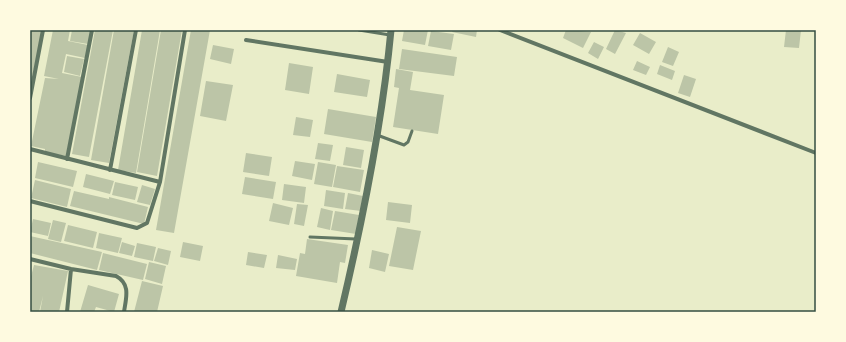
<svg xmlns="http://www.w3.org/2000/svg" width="846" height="342" font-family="Rubik,sans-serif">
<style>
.building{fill:#bcc5a7}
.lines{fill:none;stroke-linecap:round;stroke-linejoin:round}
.service{stroke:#617663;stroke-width:3}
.minor{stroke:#617663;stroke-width:4}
.tertiary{stroke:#617663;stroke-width:7}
.neatline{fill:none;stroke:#344e41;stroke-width:1.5}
</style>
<rect width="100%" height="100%" fill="#e9edc9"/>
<path class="building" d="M30,30H42L30,88Z
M53,30H70L68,41L88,45L85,58L66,54L62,73L82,77L66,156L45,152V149L31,146L45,78L59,79L44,76Z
M72,30H91L88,44L70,41Z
M95,30H113L89,157L72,154Z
M114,30H134L109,163L91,160Z
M142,30H160L136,173L118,170Z
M161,30H182L157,176L137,172Z
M191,30H210L174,233L156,230Z
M404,30H428L425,45L402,41Z
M453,30H477L476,37L452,32Z
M566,30L591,32L583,48L563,38Z
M615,30L626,33L615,54L606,49Z
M786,30H801L799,48L784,47Z
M431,31L454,34L451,50L428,46Z
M640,33L656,42L649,54L633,45Z
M594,42L604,47L598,59L588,53Z
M213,45L234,49L231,64L210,59Z
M668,47L679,52L673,66L662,62Z
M402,49L457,57L454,76L399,69Z
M67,56L84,59L80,76L64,72Z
M637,61L650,67L646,75L633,70Z
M289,63L313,67L309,94L285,90Z
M660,65L675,71L672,80L657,74Z
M396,69L413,72L410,90L444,95L438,134L393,127L399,88L394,87Z
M337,74L370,80L367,97L334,92Z
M684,75L696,79L690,97L678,93Z
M206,81L233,85L226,121L200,116Z
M328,109L376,117L372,142L324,134Z
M296,117L313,120L310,137L293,135Z
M318,143L333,145L330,161L315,159Z
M346,147L364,150L361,168L343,165Z
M246,153L272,157L269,176L243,172Z
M295,161L315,164L312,180L292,176Z
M38,162L77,171L73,187L35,178Z
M318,162L336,165L332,187L314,184Z
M337,166L364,170L360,192L333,187Z
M86,174L114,181L110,194L83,187Z
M245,177L276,182L273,199L242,194Z
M35,180L71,189L67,207L31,198Z
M115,182L138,187L135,200L112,195Z
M284,184L306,187L304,203L282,200Z
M142,185L155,189L150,205L137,202Z
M326,190L345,193L343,209L324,206Z
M74,191L109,199V197L148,207L144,224L70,206Z
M348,193L363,196L361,211L345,209Z
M388,202L412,205L410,223L386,220Z
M273,203L293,208L289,225L269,221Z
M297,204L308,205L304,226L294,224Z
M321,208L333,211L330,230L317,227Z
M335,211L359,215L356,234L331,230Z
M33,219L51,223L48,236L30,232Z
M53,220L66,223L61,242L48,239Z
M68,225L97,232L93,248L64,241Z
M397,227L421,231L413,270L389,266Z
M99,233L122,238L118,253L96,248Z
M30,236L102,252L97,270L30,253Z
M307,239L348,245L345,263L340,262L337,283L296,276L300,253L305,254Z
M122,242L135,246L132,256L119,253Z
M183,242L203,246L200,261L180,257Z
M137,243L156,247L153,261L134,257Z
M158,248L171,251L168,265L154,261Z
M372,250L389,254L385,272L369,268Z
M248,252L267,255L264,268L246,265Z
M103,253L147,264L143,280L99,270Z
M278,255L297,259L295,270L276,268Z
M149,262L166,266L162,284L145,279Z
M34,265L68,271L59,312H40L43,296L39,312H30V280Z
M142,281L163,286L157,312H134Z
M88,285L119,294L114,312L96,307L94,312H80Z"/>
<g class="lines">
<path class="service" d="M359,30L390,35
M377,135L404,145L408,142L412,131
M310,237L356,239"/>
<path class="minor" d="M500,30L816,153
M246,40L388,62
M30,98L43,30
M30,149L160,182
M67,159L92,30
M110,170L136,30
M30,201L137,228L147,223L160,182L185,30
M30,259L71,269L116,276C131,284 126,298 124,312
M67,312L71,269"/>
<path class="tertiary" d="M341,312C363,219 382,126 391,30"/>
</g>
<rect width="846" height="342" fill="none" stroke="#fefae0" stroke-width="62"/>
<rect x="31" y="31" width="784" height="280" class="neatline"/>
</svg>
